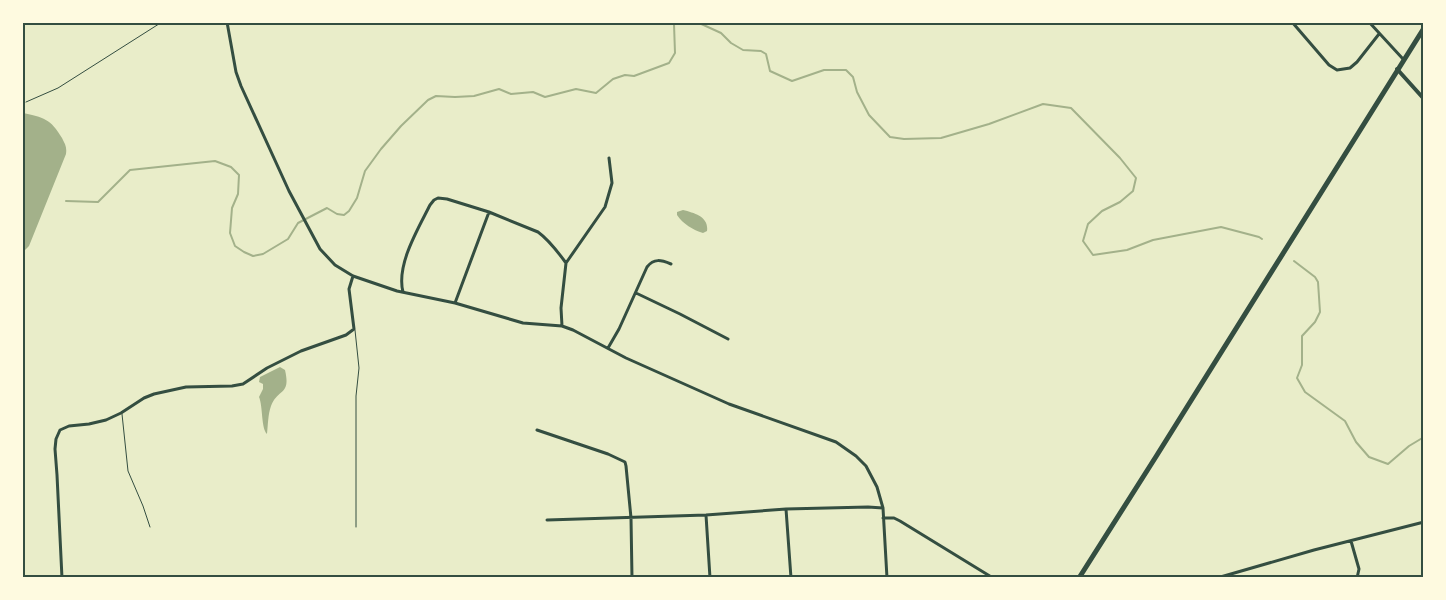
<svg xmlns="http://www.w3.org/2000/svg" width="1446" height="600" font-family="Rubik,sans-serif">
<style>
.water{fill:#a3b18a}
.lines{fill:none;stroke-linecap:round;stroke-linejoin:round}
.stream{stroke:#a3b18a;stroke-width:2}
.service{stroke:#344e41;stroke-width:1}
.minor{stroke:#344e41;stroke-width:3}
.tertiary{stroke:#344e41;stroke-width:4}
.primary{stroke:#344e41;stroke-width:5}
.neatline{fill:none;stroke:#344e41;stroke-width:2}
</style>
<rect width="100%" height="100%" fill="#e9edc9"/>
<path class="water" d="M23,113C43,117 51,119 62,138C65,144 67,147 66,154L29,246L23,252Z
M683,210C695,213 709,217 707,231L703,233C693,230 683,224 677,215V212Z
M280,367L285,370C291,396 278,388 271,406C268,414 268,425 267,434C261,428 263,406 259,397L263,389V384L259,382L260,377Z"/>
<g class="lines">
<path class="stream" d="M697,22L721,33L731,43L743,50L761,51L766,54L770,71L792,81L824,70H846L853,77L857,92L869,115L890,137L904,139L941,138L989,124L1043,104L1071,108L1120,158L1136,178L1133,191L1120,202L1102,211L1088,224L1083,241L1093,255L1127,250L1153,240L1221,227L1259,237L1262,239
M66,201L98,202L130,170L215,161L231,167L239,175L238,194L232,208L230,233L235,246L244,252L253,256L263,254L288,239L298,223L327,208L337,214L344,215L349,211L357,198L365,171L381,149L401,126L428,100L436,96L455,97L474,96L499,89L511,94L533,92L545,97L576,89L596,93L613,79L625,75L634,76L669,63L675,53L674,24L675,22
M1294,261L1315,277L1318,282L1320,312L1315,322L1302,336V365L1297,378L1305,392L1345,421L1356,442L1369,457L1388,464L1409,446L1424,437"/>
<path class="service" d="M26,102L58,88L162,22
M355,330L359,368L356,396V527
M122,414L128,471L143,506L150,527"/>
<path class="minor" d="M227,22L236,72L241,86L289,191L320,249L335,265L353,276L397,291L455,303L523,323L562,326L573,330L626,358L729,404L836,442L856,456L866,466L877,487L883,508L887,578
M1292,22L1329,65L1337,70L1350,68L1357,62L1379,34
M1369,22L1403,59
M403,292C396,265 418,229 430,205L434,200L438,198L447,199L489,212L538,232C549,240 558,252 566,263
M636,293L680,314L728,339
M455,303L489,212
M562,326L561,308L566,263L605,207L612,183L609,158
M608,348L619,329L647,267C654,258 661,260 671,264
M537,430L608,454L625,462L626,466L631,518L632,578
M706,515L710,578
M883,518H894L900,521L993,578
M547,520L706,515L786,509
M1351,541L1359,569L1357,578
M62,578L57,475L55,449L56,439L60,430L69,426L89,424L106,420L121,413L144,398L154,394L186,387L232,386L243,384L267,368L301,351L346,335L354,329L349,289L353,276
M791,578L786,509L868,507L883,508
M1217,578L1314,550L1424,522"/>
<path class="tertiary" d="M1397,69L1424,99"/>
<path class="primary" d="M1079,578L1157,455L1424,28"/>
</g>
<rect width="1446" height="600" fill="none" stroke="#fefae0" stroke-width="48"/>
<rect x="24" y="24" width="1398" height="552" class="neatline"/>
</svg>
